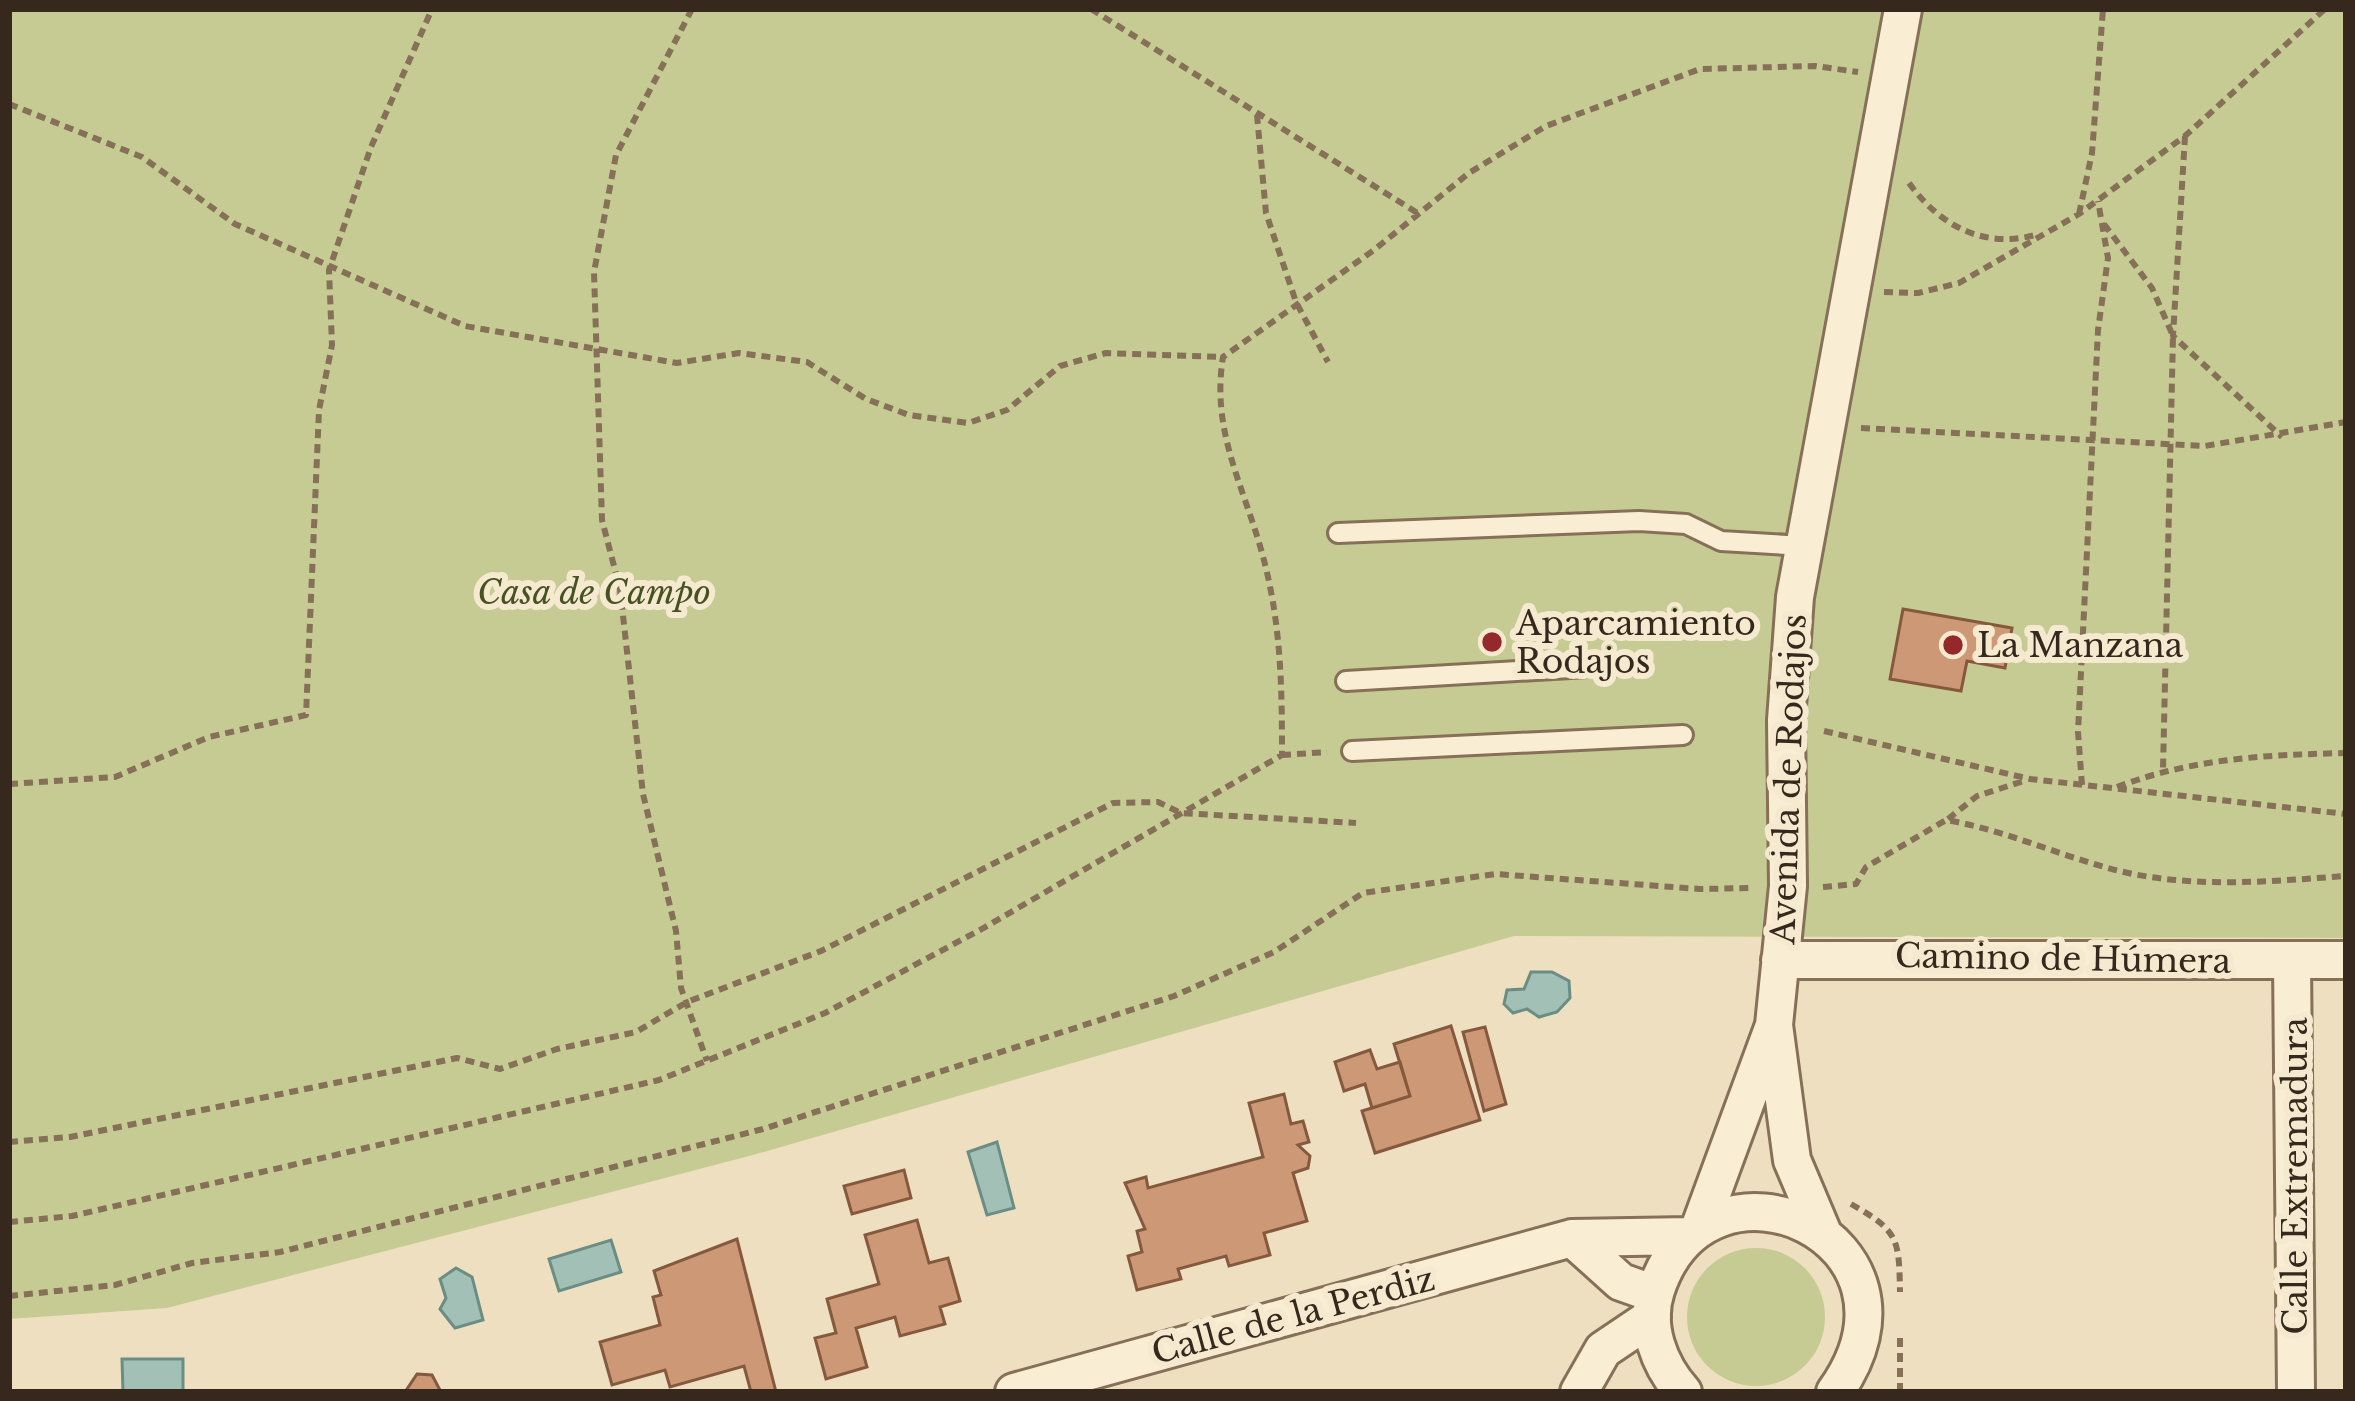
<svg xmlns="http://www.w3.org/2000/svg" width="2355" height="1401" font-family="'Libre Baskerville',serif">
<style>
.green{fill:#c6cb94}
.water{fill:#a3c0b7;stroke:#6a8d84;stroke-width:3}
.building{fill:#cc9875;stroke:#85593e;stroke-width:3}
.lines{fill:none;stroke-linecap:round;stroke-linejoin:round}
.service-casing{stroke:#867058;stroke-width:24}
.minor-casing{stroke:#867058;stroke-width:42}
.path{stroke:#867058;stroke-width:6;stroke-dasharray:9 6;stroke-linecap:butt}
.service{stroke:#f9edd3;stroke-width:18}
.minor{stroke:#f9edd3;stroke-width:36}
.poi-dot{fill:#95282a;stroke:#f5eacf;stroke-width:4.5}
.labels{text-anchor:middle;stroke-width:12;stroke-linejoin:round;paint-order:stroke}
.park-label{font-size:33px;font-style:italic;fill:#475223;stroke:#f5eacf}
.poi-label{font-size:33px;fill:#36281c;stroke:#f5eacf;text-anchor:start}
.street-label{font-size:33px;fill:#36281c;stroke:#f5eacf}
</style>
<rect width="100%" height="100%" fill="#eedfc0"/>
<path class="green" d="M9,9H2346V938L1514,936L753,1155L167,1308L9,1319Z
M1687 1317a69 69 0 1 1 138 0a69 69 0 1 1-138 0Z"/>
<path class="water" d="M1531,972H1552L1569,981L1570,998L1557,1012L1539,1017L1527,1009L1513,1013L1504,1004L1507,990L1524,989Z
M997,1142L1014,1208L987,1215L968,1152Z
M611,1240L621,1272L559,1291L549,1259Z
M456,1268L472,1277L483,1320L455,1328L440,1309L446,1298L440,1279Z
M122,1359H183V1392H123Z"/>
<path class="building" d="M1903,609L2012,628L2005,668L1967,661L1961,691L1890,679Z
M1451,1026L1480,1120L1375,1153L1362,1111L1410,1096L1394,1044Z
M1485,1027L1506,1104L1484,1111L1463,1032Z
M1370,1050L1377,1069L1400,1062L1410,1096L1372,1108L1365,1084L1344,1091L1335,1062Z
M1284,1094L1291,1124L1303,1121L1309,1142L1298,1145L1310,1156L1308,1168L1293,1173L1307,1221L1264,1233L1270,1255L1229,1266L1226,1256L1178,1269L1181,1279L1137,1290L1128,1256L1142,1252L1137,1231L1145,1229L1125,1183L1146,1177L1148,1188L1263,1157L1249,1103Z
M904,1170L911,1198L852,1214L844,1186Z
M917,1220L929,1263L948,1258L960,1301L940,1307L945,1324L900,1336L895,1317L856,1328L867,1367L826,1379L815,1338L836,1333L827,1299L879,1284L865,1235Z
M737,1239L776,1392H751L744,1366L670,1387L665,1370L612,1385L600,1342L660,1325L653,1297L661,1295L654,1271Z
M417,1374L432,1375L441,1392H405Z"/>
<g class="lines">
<g class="service-casing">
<path id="service" d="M1338,533L1639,521L1686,524L1721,541L1805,546
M1346,681L1639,664
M1352,751L1683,735"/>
</g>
<g class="minor-casing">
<path id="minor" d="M1780,960H2346
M2292,960L2296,1392
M1699,1229L1773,1028
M1822,1231L1792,1160L1774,1025L1788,886L1786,720L1795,597L1903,9
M1572,1238L1621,1282L1655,1294
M1014,1392L1572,1238L1689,1236
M1579,1392L1603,1350L1652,1317
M1683,1392C1659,1365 1644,1326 1656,1290C1708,1132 1944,1239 1835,1392"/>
</g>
<path class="path" d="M692,9L616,155L594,272L602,520L620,589L643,794L676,931L681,988L707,1061
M1091,9L1419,214
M9,104L142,157L235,224L465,326L677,363L739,353L807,362L866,399L909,415L968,423L1007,410L1060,366L1106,353L1223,357
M1257,115L1266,213L1296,302L1328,362
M2185,136L2173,336L2282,437
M1909,183C1940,226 1984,249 2035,235
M2079,214L2092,153L2103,9
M2104,224L2152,288L2173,336L2163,769
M1884,292L1918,293L1959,283L2079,214L2185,136L2325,9
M1861,428L2205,446L2346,422
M1824,731L2030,779L2346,814
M1282,755L1327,752
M9,784L115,777L209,737L306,715L319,410L332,345L329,270L371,147L432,9
M2082,785L2078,732L2098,330L2108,258L2098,201
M2117,787C2193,758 2266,755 2346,753
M1948,819L1977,796L2027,780
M1823,887L1856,884L1866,867L1946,820C2011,831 2070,861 2133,874C2205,888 2274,881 2346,876
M9,1142L70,1137L457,1058L500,1069L557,1049L636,1032L687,1002L821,951L1113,803L1158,802L1181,813L1356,823
M1851,1204C1899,1231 1899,1239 1900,1292
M9,1222L72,1216L659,1080L825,1013L980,930L1282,755C1282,685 1281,621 1262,553C1243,484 1211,431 1223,357L1374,250L1469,173L1546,126L1700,69L1815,66L1858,72
M9,1296L115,1285L192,1263L280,1252L763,1129L1174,996L1274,952L1363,893L1495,874L1700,889L1750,888
M1900,1392V1336"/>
<use href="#service" class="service"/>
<use href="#minor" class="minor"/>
</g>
<g class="poi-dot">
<circle cx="1492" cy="642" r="12"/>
<circle cx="1953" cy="645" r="12"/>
</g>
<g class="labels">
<g class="park-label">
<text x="594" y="604">Casa de Campo</text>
</g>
<g class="poi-label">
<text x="1516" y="635">Aparcamiento<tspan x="1516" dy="38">Rodajos</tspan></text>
<text x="1977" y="657">La Manzana</text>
</g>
<g class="street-label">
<text transform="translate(1788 779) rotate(-88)" y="12">Avenida de Rodajos</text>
<text transform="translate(2063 958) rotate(1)" y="12">Camino de Húmera</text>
<text transform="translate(2295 1176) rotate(-90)" y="12">Calle Extremadura</text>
<text transform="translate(1293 1315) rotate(-15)" y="12">Calle de la Perdiz</text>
</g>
</g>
<rect width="2355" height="1401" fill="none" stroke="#36281c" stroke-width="24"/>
</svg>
